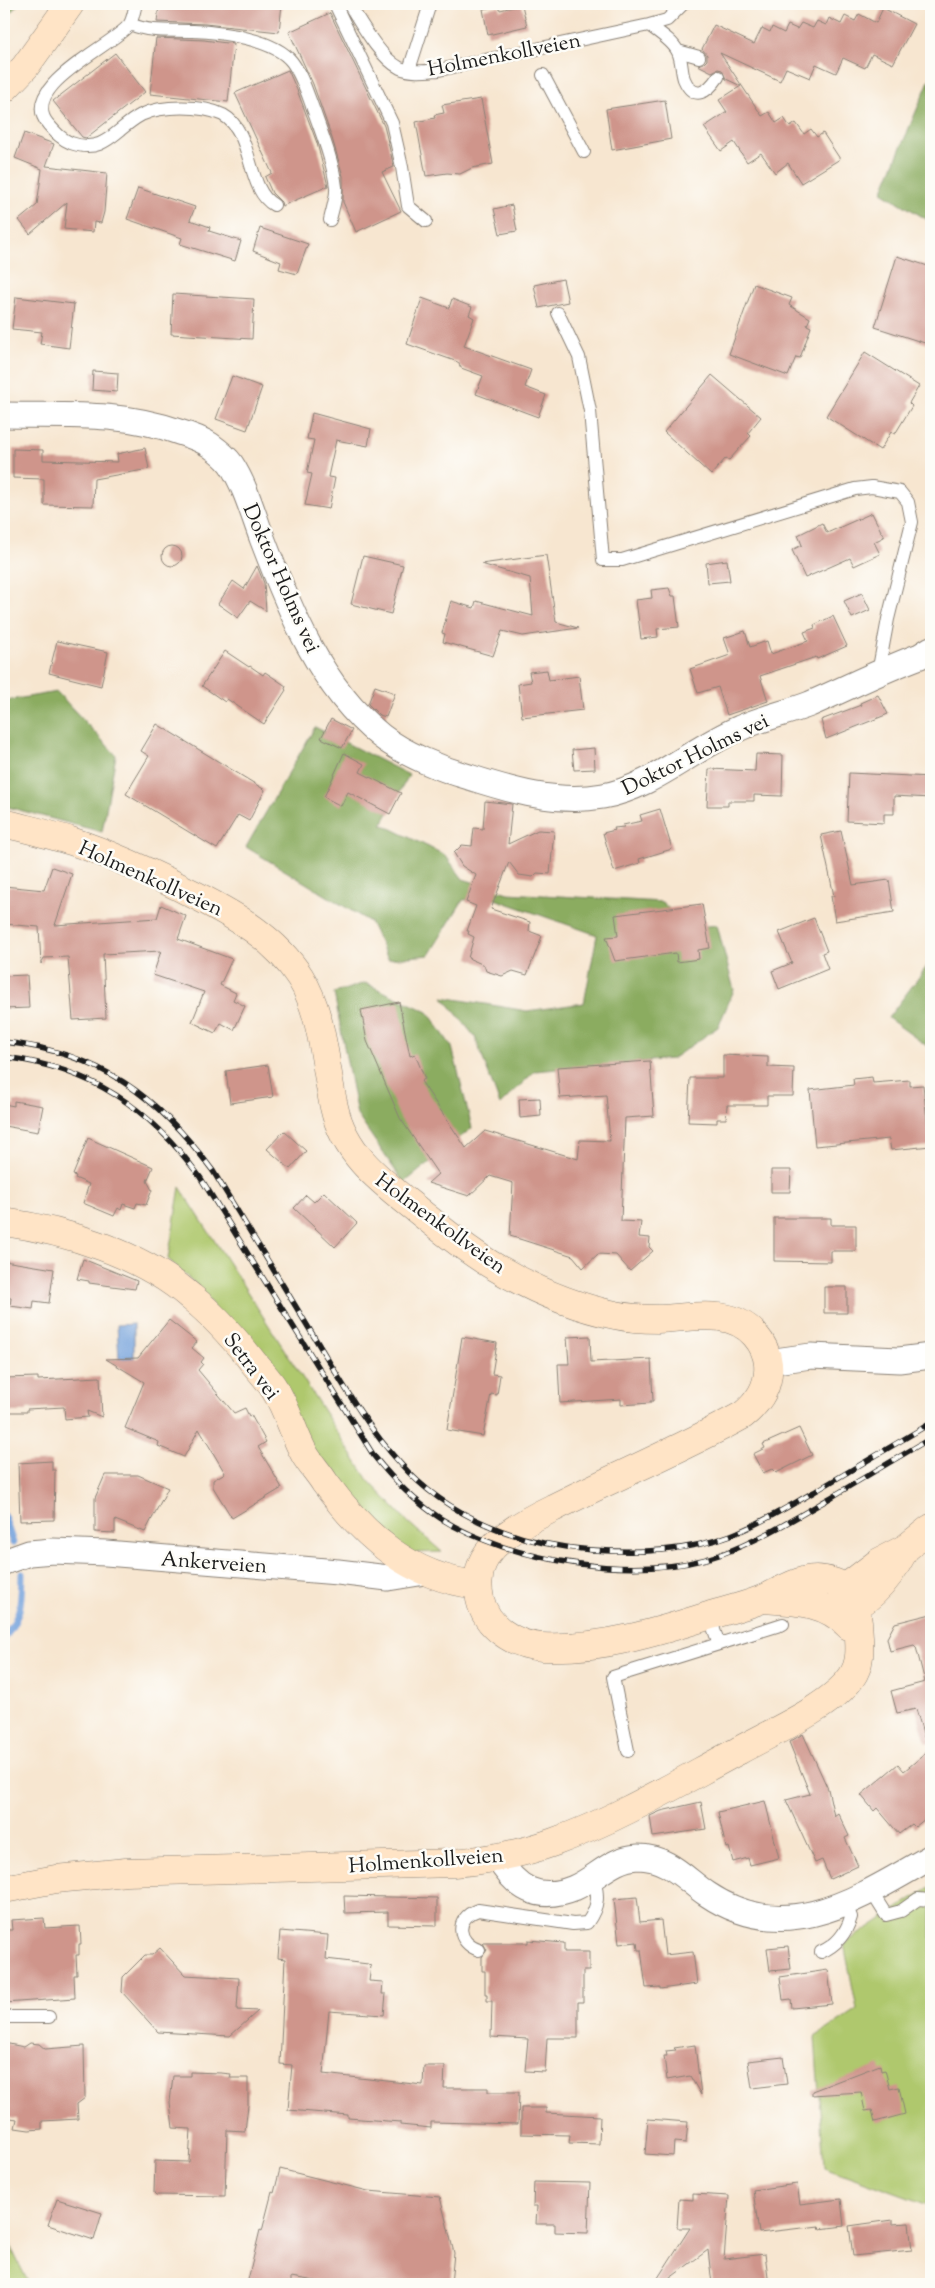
<svg xmlns="http://www.w3.org/2000/svg" width="935" height="2288" font-family="'Sorts Mill Goudy',serif">
<style>
.green{fill:#afc86d;stroke:#667244}
.forest{fill:#8bac60;stroke:#54643e}
.water{fill:#72a0db;stroke:#475e7c}
.lines{fill:none;stroke-linecap:round;stroke-linejoin:round}
.stream{stroke:#72a0db;stroke-width:7}
.building{fill:#cf958b}
.lane-casing{stroke:#8a8176;stroke-width:14}
.street-casing{stroke:#8a8176;stroke-width:27}
.secondary-casing{stroke:#8a8176;stroke-width:29}
.lane{stroke:#fff;stroke-width:12}
.street{stroke:#fff;stroke-width:25}
.secondary{stroke:#ffe4c6;stroke-width:28}
.rail-casing{stroke:#1c1c1c;stroke-width:5.5}
.rail{stroke:#fdfcf7;stroke-width:4;stroke-dasharray:11;stroke-linecap:butt}
.labels{text-anchor:middle;stroke-width:5;stroke-linejoin:round;paint-order:stroke}
.street-label{font-size:21px;fill:#1c1c1c;stroke:#fdfcf7}
</style>
<rect width="100%" height="100%" fill="#fdfcf7"/>
<filter id="ink" filterUnits="userSpaceOnUse"><feTurbulence type="fractalNoise" baseFrequency=".02" numOctaves="2"/><feDisplacementMap in="SourceGraphic" scale="10" xChannelSelector="R" yChannelSelector="G"/><feConvolveMatrix kernelMatrix="1 2 1 2 8 2 1 2 1" color-interpolation-filters="sRGB"/></filter>
<filter id="wash" filterUnits="userSpaceOnUse"><feTurbulence type="fractalNoise" baseFrequency=".0096" numOctaves="4" result="noise"/><feDisplacementMap in="SourceGraphic" scale="20" xChannelSelector="R" yChannelSelector="G"/><feGaussianBlur stdDeviation="1.12" result="paint"/><feColorMatrix in="noise" values="0 0 0 0 0 0 0 0 0 0 0 0 0 0 0 0 0 1.4 0 .05"/><feComposite in="paint" operator="in"/></filter>
<g filter="url(#wash)">
<rect width="100%" height="100%" fill="#f7e6d0"/>
<path class="green" d="M180,1187L368,1480L409,1523L442,1552L408,1553L351,1504L201,1289L168,1259Z
M931,1886V2206L824,2167L815,2037L857,2009L844,1944Z
M4,2233L29,2284H4Z"/>
<path class="forest" d="M4,4H18L4,21Z
M931,76V222L882,192Z
M57,692L116,755L102,832L4,806V701Z
M315,727L409,775L382,824L445,855L463,879L508,893L662,902L689,928L717,925L734,990L718,1027L672,1059L535,1071L500,1105L475,1037L443,997L527,1011L584,1003L597,935L489,897L463,900L429,955L388,959L370,922L246,847Z
M931,961V1049L888,1018Z
M365,983L428,1012L452,1047L472,1128L404,1183L357,1115L334,993Z"/>
<path class="water" d="M134,1324V1358L119,1359L117,1325Z"/>
<g class="lines">
<path class="stream" d="M4,1516L13,1543
M4,1639C22,1613 21,1605 22,1574"/>
</g>
<g id="blocks">
<path class="building" d="M169,4H282L279,32L205,24L157,22L159,6L169,7Z
M522,5L527,26L488,35L483,9L499,6L500,10Z
M883,8L914,24L893,64L872,54L865,68L843,58L836,73L816,64L810,78L786,68L780,81L720,53L762,116L769,112L776,123L784,118L790,127L796,123L804,134L811,129L817,137L823,133L840,159L801,183L788,163L775,173L761,153L747,162L734,142L721,151L704,127L727,112L719,100L741,86L726,79L722,70L718,69L712,72L698,65L704,63L707,60V55L702,49L714,25L754,44L762,28L770,32L772,27L784,33L788,25L797,29L801,23L813,28L817,21L826,25L829,18L841,24L845,16L855,21L859,14L876,23Z
M330,13L384,126L394,167L382,172L401,211L356,232L343,202V176L332,138L313,84L289,32Z
M156,38L204,40L234,44L228,102L150,94Z
M115,53L145,92L86,138L82,137L53,101Z
M288,70L297,90L317,143L328,186L282,206L281,202L272,193L265,177L272,173L235,93Z
M481,99L493,164L472,168L460,174L447,173L426,176L416,122L435,118L434,115L444,113L442,105Z
M665,100L671,139L612,150L606,109Z
M24,133L54,144L46,166L107,173L104,212L101,223L94,222L93,232L64,229L67,202L30,234L19,220L37,205L42,169L15,158Z
M138,188L195,207L190,220L210,227L209,231L241,241L235,261L180,244L182,238L127,219Z
M512,205L517,231L500,234L494,209Z
M260,228L308,244L297,274L279,269L281,262L253,251Z
M897,256L931,267V345L875,327Z
M563,279L568,302L539,308L534,285Z
M754,284L792,298L789,305L810,318L807,325L811,327L800,358L796,357L788,376L729,354Z
M173,294L254,299L252,339L171,334Z
M16,297L74,304L69,348L40,344L42,332L12,329Z
M422,298L449,308L452,299L472,307L469,315L474,318L464,346L531,370L525,387L546,395L538,417L476,394L483,376L461,368L458,362L407,344Z
M865,352L919,386L909,403L912,406L895,434L891,432L880,450L826,416Z
M93,371L118,373L117,392L92,390Z
M712,375L761,417L748,433L751,436L729,460L726,458L711,475L664,432Z
M232,376L262,387L247,430L216,419Z
M312,413L371,429L368,446L336,440L328,477L335,478L329,509L305,505L312,474L307,473L314,440L307,439Z
M145,448L149,469L94,479L93,506L44,505V479L13,478V449L43,450V460L118,462L117,454Z
M872,513L884,537L874,542L880,554L854,566L850,558L805,578L792,550L802,545L798,535L822,523L827,533Z
M162 556a10 10 0 1 1 20 0a10 10 0 1 1-20 0Z
M546,555L556,622L578,628L523,636L502,631L493,656L443,642L445,634L442,633L451,601L474,608L476,601L533,616L530,578L481,564Z
M363,556L403,565L391,614L351,604Z
M727,560L730,581L708,583L706,563Z
M257,566L264,583L266,611L250,601L238,618L218,604L233,581L244,589Z
M669,588L672,596H675L679,627L657,629L658,637L641,639L636,600L652,598L651,590Z
M862,593L870,610L852,618L844,601Z
M833,616L847,646L817,659L816,657L760,676L768,701L727,715L718,687L698,693L690,669L730,655L724,638L745,631L750,647L767,641L771,654L808,641L804,632L815,628L814,625Z
M57,641L108,652L101,686L49,673Z
M225,651L249,667L250,666L263,675L265,672L286,686L285,689L286,690L264,724L227,699L225,702L202,686Z
M547,670L549,680L579,676L583,710L522,717L518,684L531,682L529,672Z
M375,686L395,693L386,717L379,715L368,704Z
M878,695L888,714L826,739L821,720L861,705L860,703Z
M331,719L352,730L342,748L321,738Z
M157,724L265,790L249,821L238,815L217,849L126,794L149,756L141,751Z
M594,748L595,769L574,770L572,750Z
M344,753L364,764L360,772L401,793L390,814L348,792L341,806L324,797Z
M756,754L783,755L782,796L754,795V801H728V806H707L709,769L755,771Z
M849,773L931,777V798L894,796V814H884V823L847,821Z
M485,801L512,804L508,844L538,830L554,831L550,874L537,873L533,877L519,875L509,862L491,909L530,922L529,931L542,936L527,975L513,971L502,976L486,971L484,965L468,958L474,937L468,934L469,931H467L476,906L466,902L476,875L462,866L454,853L462,845L472,846L474,828L483,829Z
M660,809L672,849L639,859L640,863L614,871L603,833L615,830L614,828L624,827L623,825L642,821L640,815Z
M841,831L853,885L889,880L894,912L835,921L831,896H834L821,835Z
M52,867L72,874L55,925L157,918L161,905L186,916L178,939L232,959L220,985L236,993L233,1000L245,1006L234,1030L221,1023L215,1033L192,1022L204,992L153,975L161,951L103,954L106,1018L73,1020L68,957L44,958L41,964L39,927L4,924V886L44,890Z
M702,904L710,948L698,950L699,959L677,962L676,953L615,961L606,937L618,936L615,915Z
M814,918L827,951L822,953L828,969L779,989L772,971L792,963L779,932Z
M27,975L29,1008L4,1009V976Z
M399,1002L410,1056L415,1054L425,1079L421,1081L466,1148L485,1131L578,1159L580,1140L610,1141L606,1095L560,1098L557,1067L650,1061L654,1116L625,1118L621,1221L641,1222L639,1237L650,1238L649,1247L653,1251L630,1271L616,1255L598,1254L583,1268L573,1256L510,1236L513,1183L490,1176L469,1196L428,1183L438,1174L400,1118L367,1041L361,1010Z
M723,1055L768,1057V1067L794,1068L793,1096H767V1105H727L726,1119H717V1123L688,1122L690,1078H723Z
M268,1065L273,1097L230,1103L226,1071Z
M872,1077L873,1083L910,1080V1086L923,1085L928,1129L931,1128V1146L891,1150L889,1139L815,1146L810,1090L854,1085L853,1079Z
M540,1098L541,1116L520,1118L519,1099Z
M14,1101L43,1106L38,1132L4,1126V1104L14,1106Z
M284,1131L306,1151L290,1169L267,1149Z
M88,1138L153,1167L147,1181L152,1190L146,1205L137,1203L135,1208L123,1204L121,1210L118,1208L114,1216L83,1203L89,1184L75,1178L76,1176L73,1175Z
M771,1170H791L790,1192H771Z
M324,1192L357,1223L335,1247L294,1208L306,1195L314,1202Z
M774,1218H831V1225H856V1251H831V1262L774,1261Z
M83,1259L137,1281L135,1289L89,1283V1281L77,1279Z
M4,1261L54,1269L49,1303L34,1301L33,1309L10,1306L11,1298L4,1297Z
M824,1287H847V1313H824Z
M169,1320L197,1342L192,1348L204,1358L201,1362L203,1364L198,1370L234,1413L245,1408L249,1416L251,1415L266,1442L258,1447L282,1488L232,1518L213,1487V1480L225,1473L199,1429L184,1457L158,1446L159,1442L125,1428L144,1382L106,1359L138,1358Z
M590,1336L591,1362L651,1359L653,1401H650V1403L621,1405V1399L560,1403L558,1364H569L567,1337Z
M462,1337L497,1343L492,1374L500,1375L497,1395L491,1394L483,1436L447,1430Z
M38,1377V1380L100,1377L102,1417L87,1411L88,1417L65,1419L64,1407L27,1409V1412H4V1378Z
M799,1428L812,1455L776,1473L772,1469L763,1473L753,1454L765,1448L763,1444Z
M52,1461V1470H55L54,1520L20,1521L18,1463Z
M105,1475H138L168,1488L145,1532L115,1520V1533L95,1532V1498Z
M931,1614V1742L926,1743L916,1709L897,1713L891,1691L925,1682L916,1647L914,1645L890,1651L887,1638L895,1623Z
M803,1734L828,1789L834,1816L838,1813L849,1836L845,1838L858,1866L830,1879L822,1860L815,1863L786,1800L810,1794L789,1742Z
M931,1749V1814L915,1827L912,1824L899,1834L877,1808L874,1811L861,1795L898,1764L904,1771Z
M765,1801L779,1858L750,1865L748,1858L733,1862L729,1847L726,1848L718,1812Z
M701,1802L706,1829L653,1837L650,1816L661,1811Z
M344,1896L437,1898V1926L388,1925V1912L345,1913Z
M637,1897L640,1922L661,1920L665,1955L693,1952L697,1984L660,1989V1987L646,1988L641,1950H638L637,1942L619,1944L614,1899Z
M44,1918L45,1928L80,1926L81,1944H79V1955H76L77,1975H74L75,1998L4,2003V1930H12L11,1920Z
M280,1931L328,1935L326,1959L368,1964V1965L371,1966L369,1981L383,1982L382,1994H386L384,2015L329,2011L323,2074L423,2085L424,2066H445L444,2088H488V2092H519L518,2124L431,2122V2128L400,2125V2122L348,2118V2115L288,2110L292,2065L280,2064L285,1959L278,1958Z
M528,1940L564,1943V1952H589V1971H583V2002H578V2038H547L545,2072L525,2071L528,2039L491,2037L492,2001H487V1994H485V1971H482V1957L487,1950L483,1943H528Z
M788,1946L791,1969L770,1971L767,1948Z
M160,1948L185,1975L239,1978L237,2010L258,2011L230,2036L158,2032L122,1992L123,1977L145,1955H152Z
M828,1970L832,2004L792,2008L791,1999L783,2000L780,1977Z
M4,2043L24,2047L30,2043L39,2044L45,2049L84,2046L85,2098L77,2104L78,2119L42,2121V2129L29,2130L15,2128L17,2119L4,2117Z
M695,2045L701,2095L690,2076L667,2080L664,2056H667L666,2051L676,2050L674,2048Z
M783,2057L787,2084L752,2088L748,2061Z
M880,2065L881,2071L885,2070L890,2089L899,2087L905,2114L875,2122L872,2110L865,2111L861,2092L812,2095V2091Z
M190,2072L221,2073L231,2074L230,2078H248V2105L245,2131L227,2130L225,2196L156,2195L154,2193L155,2161L189,2162L191,2129L173,2128L170,2102L173,2076H190Z
M521,2108H546V2113L600,2116L599,2144L569,2143L570,2135L521,2134Z
M648,2119L688,2122L686,2143L674,2142L673,2156L645,2154Z
M280,2169L368,2191L440,2197L454,2253L451,2284H334L291,2277V2284H247L260,2230L262,2231L272,2192L274,2193Z
M534,2182L590,2183L588,2233L555,2232V2224H536L537,2206H533Z
M797,2184L800,2204L841,2199L844,2226L820,2229L819,2226L759,2233L753,2190Z
M693,2194L729,2196L724,2259L765,2254L769,2284H712L708,2250L662,2284H654L690,2228H677L679,2199L693,2200Z
M57,2199L102,2213L94,2240L48,2225Z
M892,2220V2224L909,2223L912,2250L853,2256L849,2226Z"/>
</g>
</g>
<g filter="url(#ink)">
<use href="#blocks" fill-opacity="0" stroke="#8a8176" stroke-width="1"/>
<g class="lines">
<g class="lane-casing">
<path id="lane" d="M136,4C134,10 133,20 129,25C111,47 17,87 48,124C56,133 61,139 71,143C105,155 115,129 141,115C161,105 203,105 223,115C254,132 246,190 274,205
M335,4L392,123L402,167L408,206L426,221
M349,4C361,23 380,58 400,68C412,73 426,71 439,70L649,25L667,20L683,4
M130,24C151,33 171,30 193,31C220,32 275,39 292,62C303,77 308,96 315,114C323,137 333,162 336,187C337,197 332,210 330,220
M649,25C658,32 673,41 678,52C682,60 681,70 684,79C694,102 708,92 718,77
M678,51L699,57
M409,70L430,4
M543,75L584,152
M558,313L579,357L590,411L603,560H622L855,489L872,487L900,492L908,502L912,522L888,619L878,673
M712,1614L714,1630L719,1644
M628,1751L613,1677L783,1624
M871,1891L886,1915L901,1911L918,1899L931,1900
M479,1950C457,1943 454,1918 478,1910L573,1924L587,1923C600,1905 598,1895 594,1875
M821,1952C837,1945 846,1934 851,1917L846,1904
M4,2017H49"/>
</g>
<g class="street-casing">
<path id="street" d="M4,415C63,416 121,411 179,432C189,435 201,439 210,445C217,450 226,457 231,464C245,485 253,514 262,538C289,609 320,687 381,736C404,754 441,769 469,777C512,791 557,804 603,796C653,787 693,748 740,728C762,718 787,713 810,704C847,688 882,670 920,656L931,649
M768,1362L811,1356L899,1360L931,1356
M4,1562L29,1553L53,1551L106,1553L338,1572L388,1578L425,1572
M498,1858C516,1889 539,1902 574,1888C597,1878 612,1858 638,1857C668,1857 685,1879 707,1894C787,1948 859,1898 931,1857"/>
</g>
<g class="secondary-casing">
<path id="secondary" d="M4,89L25,67L70,4
M4,823C26,829 49,834 71,841C114,855 156,875 195,895C236,916 275,938 300,977C323,1013 325,1067 334,1107C345,1157 384,1183 421,1213C443,1231 466,1249 490,1264C528,1287 571,1306 615,1315C629,1318 644,1319 658,1319C691,1318 730,1307 755,1335C762,1343 767,1353 768,1364C770,1386 759,1402 743,1415C682,1449 616,1476 553,1508C532,1518 510,1530 494,1546C479,1561 476,1580 480,1599C486,1627 514,1645 542,1647C599,1650 658,1632 711,1615C728,1610 745,1606 760,1600C786,1590 803,1572 833,1582C850,1587 856,1605 858,1622C859,1642 863,1662 851,1678C829,1708 770,1733 738,1751C678,1783 618,1819 554,1842C521,1854 488,1860 454,1863L126,1872L56,1879L4,1889
M4,1222C67,1231 142,1254 191,1297C212,1314 232,1336 249,1357C257,1368 268,1378 275,1390C288,1410 293,1434 305,1455C311,1465 319,1473 325,1483C364,1536 409,1577 477,1585
M763,1599C794,1601 826,1601 849,1626
M840,1613C870,1604 890,1577 904,1551
M836,1614L845,1588L879,1562L906,1548L931,1528"/>
</g>
<use href="#lane" class="lane"/>
<use href="#street" class="street"/>
<use href="#secondary" class="secondary"/>
<g class="rail-casing">
<path id="rail" d="M4,1042C99,1052 158,1096 213,1171C246,1225 280,1280 313,1335C340,1379 365,1425 400,1463C447,1517 521,1545 592,1550C639,1553 686,1552 731,1535C760,1524 787,1507 814,1492C853,1469 892,1446 931,1423
M4,1057C91,1068 149,1107 200,1177L374,1456C393,1480 414,1501 440,1518C509,1562 640,1583 719,1555C758,1541 794,1519 830,1498C863,1478 897,1458 931,1438"/>
</g>
<use href="#rail" class="rail"/>
</g>
</g>
<g class="labels">
<g class="street-label">
<text transform="translate(504 54) rotate(-11)" y="7">Holmenkollveien</text>
<text transform="translate(282 578) rotate(66)" y="7">Doktor Holms vei</text>
<text transform="translate(695 754) rotate(-26)" y="7">Doktor Holms vei</text>
<text transform="translate(151 878) rotate(24)" y="7">Holmenkollveien</text>
<text transform="translate(441 1223) rotate(36)" y="7">Holmenkollveien</text>
<text transform="translate(252 1366) rotate(53)" y="7">Setra vei</text>
<text transform="translate(214 1562) rotate(4)" y="7">Ankerveien</text>
<text transform="translate(426 1860) rotate(-4)" y="7">Holmenkollveien</text>
</g>
</g>
<rect width="935" height="2288" fill="none" stroke="#fdfcf7" stroke-width="20"/>
</svg>
